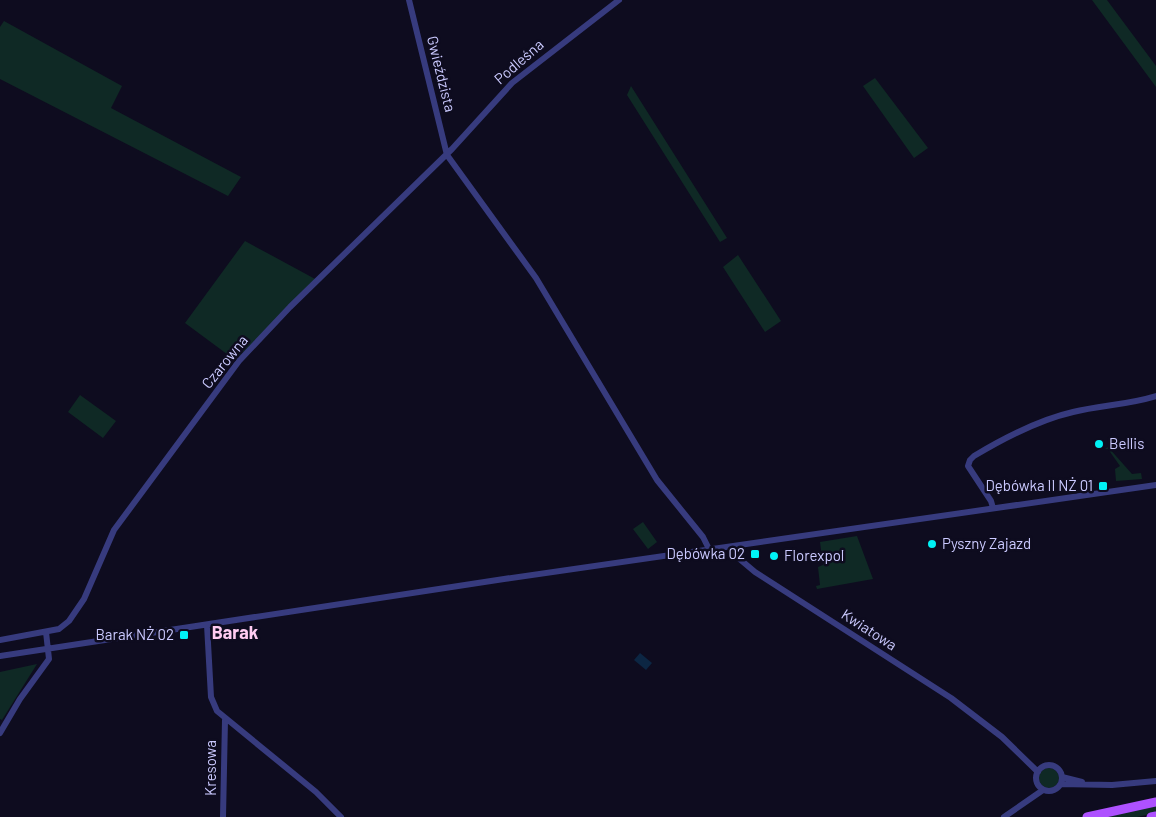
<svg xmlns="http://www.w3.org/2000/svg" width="1156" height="817" font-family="Barlow,sans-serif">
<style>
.green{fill:#0f2925}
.water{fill:#0c2643}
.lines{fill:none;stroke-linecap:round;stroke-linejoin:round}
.minor{stroke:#373b7e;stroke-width:6}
.major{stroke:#ae51ff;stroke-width:9}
.poi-dot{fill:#00f2f5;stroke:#0e0c1f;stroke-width:2}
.labels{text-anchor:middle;stroke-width:5;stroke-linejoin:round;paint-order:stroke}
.street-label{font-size:15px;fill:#cbcaff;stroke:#0e0c1f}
.poi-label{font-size:15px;fill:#cbcaff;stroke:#0e0c1f;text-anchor:start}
.quarter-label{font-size:18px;font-weight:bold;fill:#ffccf1;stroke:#0e0c1f}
</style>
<rect width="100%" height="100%" fill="#0e0c1f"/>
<path class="green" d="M1092,0H1107L1156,66V87Z
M4,21L122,86L111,108L241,177L228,196L0,79V27Z
M875,78L928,148L914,158L863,86Z
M631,86L727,238L720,242L627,95Z
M245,241L317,280L235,360L185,323Z
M738,255L781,321L765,332L723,267Z
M80,395L116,421L103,438L68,412Z
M1108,447L1132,474L1141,473L1142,479L1116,481L1115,469L1120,466L1108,449H1105Z
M643,522L657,542L648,549L633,529Z
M857,536L873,579L817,589L816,586L820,585L818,567L823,565L820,542Z
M37,664L2,720L0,719V672Z
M1039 778a10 10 0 1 1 20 0a10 10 0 1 1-20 0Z
M1156,805V813L1137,817H1100Z"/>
<path class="water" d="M640,653L652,663L646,670L634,660Z"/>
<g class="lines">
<path class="minor" d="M409,0L447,155L536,278L657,480L703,537L709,549
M993,508L991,501L968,466L970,460L974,456C1004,438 1038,420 1073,412C1101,405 1127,405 1156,396
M733,546L736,556L755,572L951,698L1002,737L1038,772
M207,625L211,697L217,711L316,792L341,817
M0,640L59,629L69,621L84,599L114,530L239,361L290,307L452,149L512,83L619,0
M0,656L504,579L1156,485
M0,733L20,699L49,659L46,632
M1036 778a13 13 0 1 1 26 0a13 13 0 1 1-26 0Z
M1062,777L1082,782
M1061,784L1112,785L1156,781
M223,817L225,720
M1004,817L1043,790"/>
<path class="major" d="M1087,817L1156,802
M1151,817L1156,816"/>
</g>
<g class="poi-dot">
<circle cx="1099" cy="444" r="5"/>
<rect x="1098" y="481" width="10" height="10" rx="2.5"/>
<circle cx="932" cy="544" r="5"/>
<rect x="750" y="549" width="10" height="10" rx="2.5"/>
<circle cx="774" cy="556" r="5"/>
<rect x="179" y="630" width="10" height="10" rx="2.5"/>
</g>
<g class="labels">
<g class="street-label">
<text transform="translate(519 62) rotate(-41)" y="5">Podleśna</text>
<text transform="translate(441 74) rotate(76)" y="5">Gwieździsta</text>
<text transform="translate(225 362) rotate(-51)" y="5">Czarowna</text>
<text transform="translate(869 630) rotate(33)" y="5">Kwiatowa</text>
<text transform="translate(211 768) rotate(-90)" y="5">Kresowa</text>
</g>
<g class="poi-label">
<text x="1109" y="449">Bellis</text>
<text x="1093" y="491" text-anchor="end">Dębówka II NŻ 01</text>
<text x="942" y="549">Pyszny Zajazd</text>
<text x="745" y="559" text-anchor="end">Dębówka 02</text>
<text x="784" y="561">Florexpol</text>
<text x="174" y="640" text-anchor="end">Barak NŻ 02</text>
</g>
<g class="quarter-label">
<text x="235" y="639">Barak</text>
</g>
</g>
</svg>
